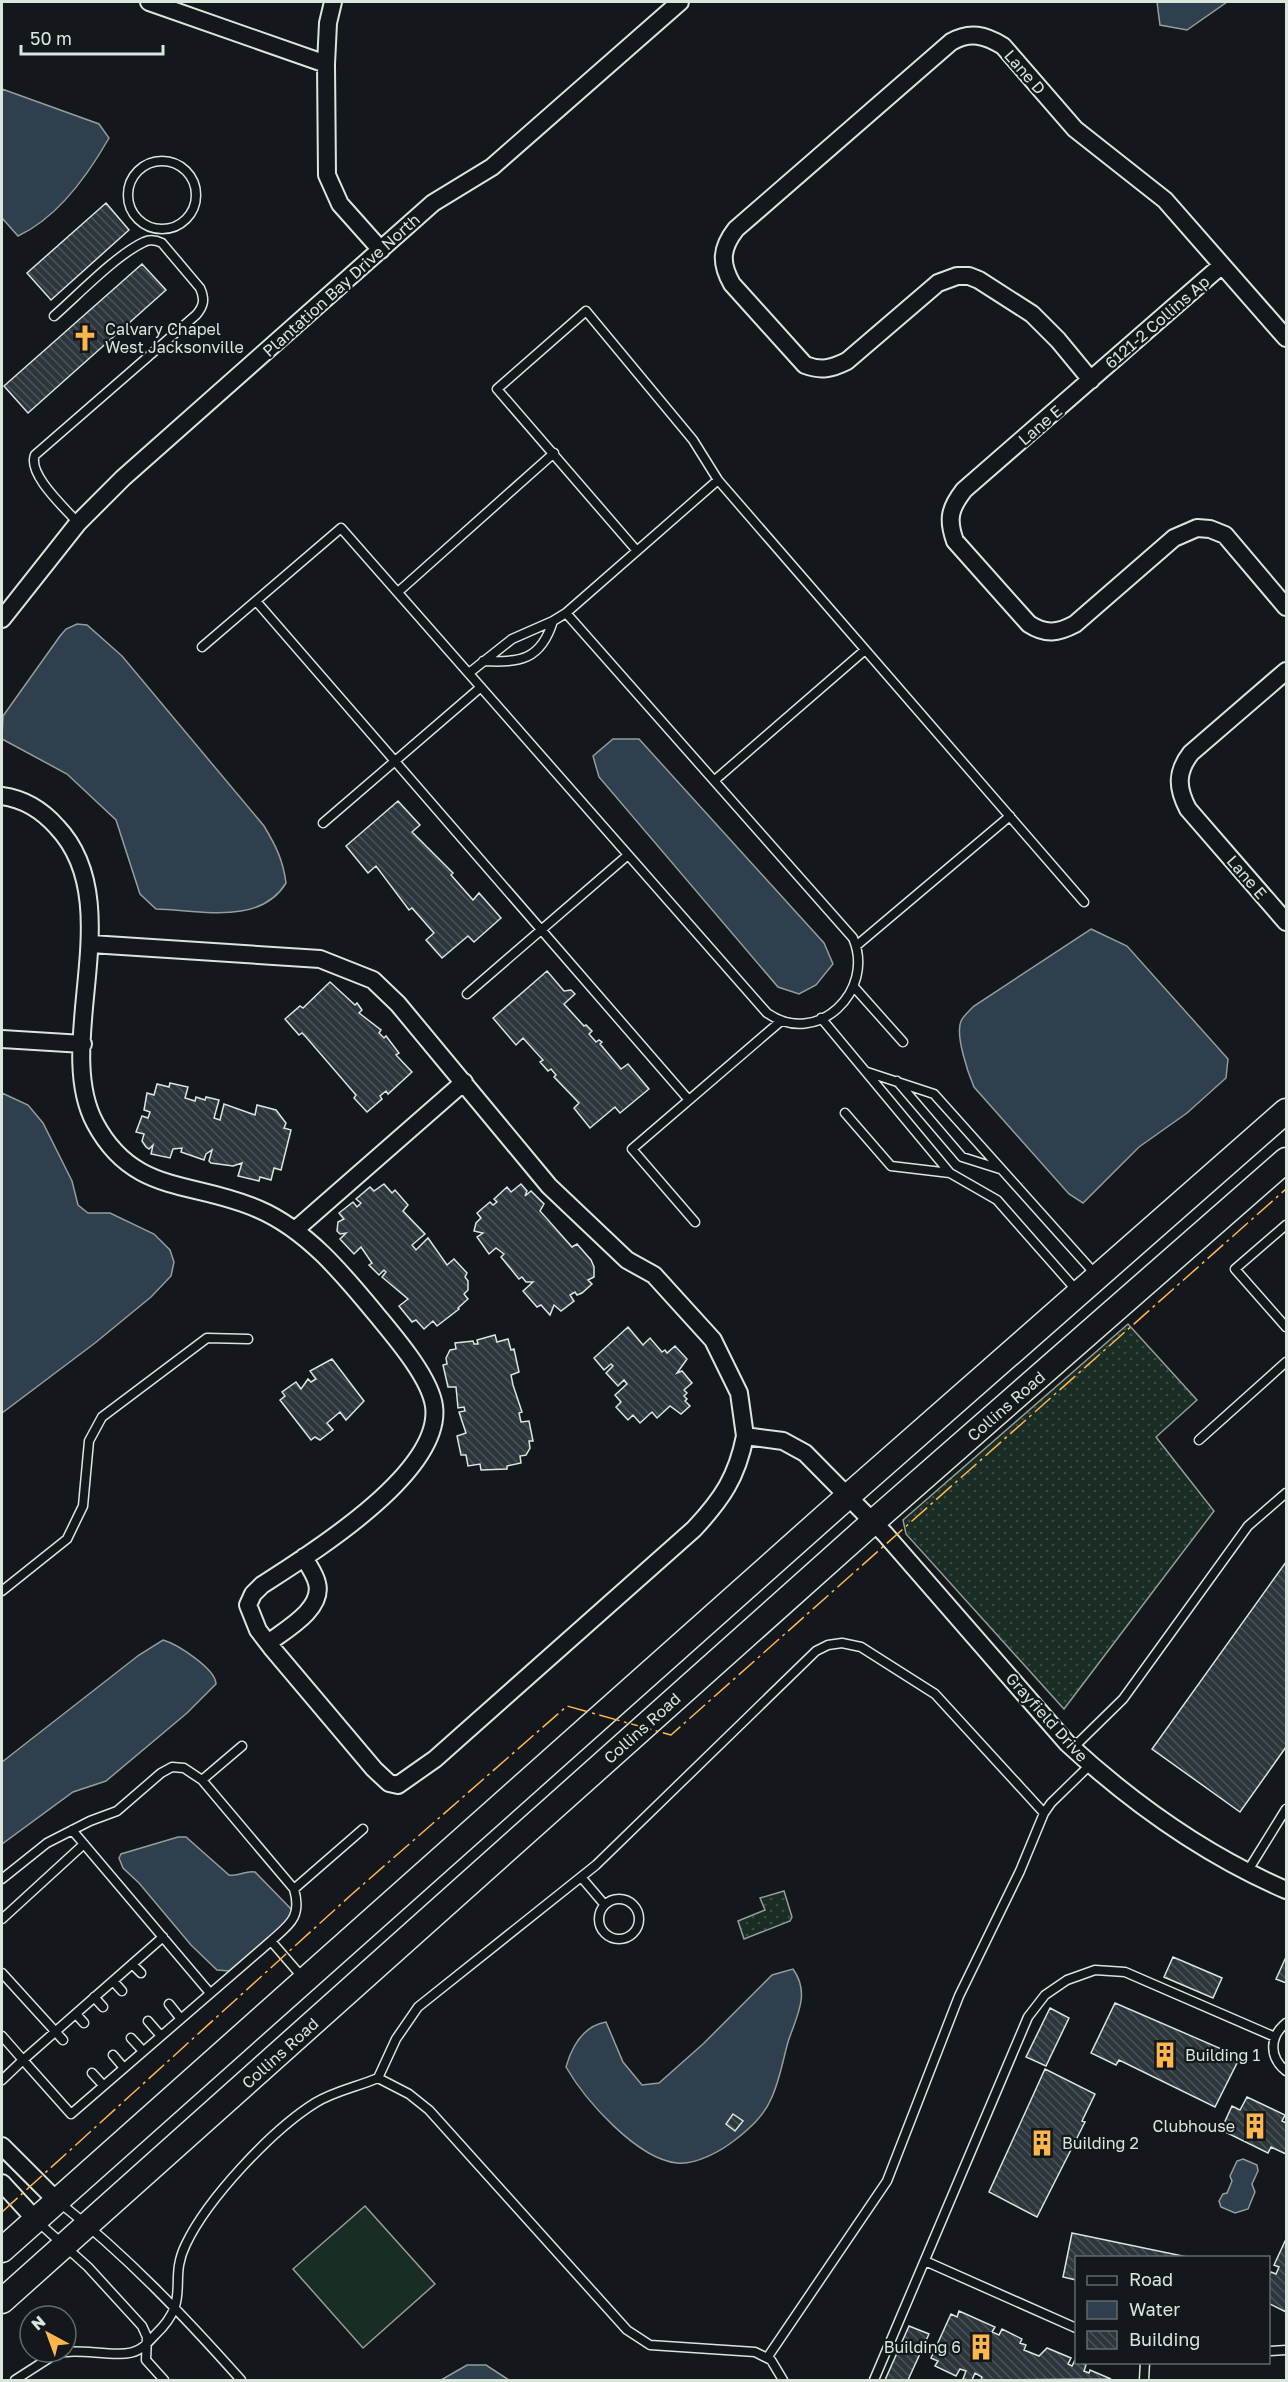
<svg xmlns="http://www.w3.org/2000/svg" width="1288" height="2382" font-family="'Golos Text',sans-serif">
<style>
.grass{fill:url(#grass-dots);stroke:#939e99;stroke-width:1.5}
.garden{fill:#1a2d24;stroke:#939e99;stroke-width:1.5}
.water{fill:#2f3f4d;stroke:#939e99;stroke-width:1.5}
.building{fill:url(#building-back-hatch);stroke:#d8e6dc;stroke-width:1.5}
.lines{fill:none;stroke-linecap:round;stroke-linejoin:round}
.lane-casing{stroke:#d8e6dc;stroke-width:11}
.street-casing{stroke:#d8e6dc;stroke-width:20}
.secondary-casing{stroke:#d8e6dc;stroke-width:27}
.lane{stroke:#14181c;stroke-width:8}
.street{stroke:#14181c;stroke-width:16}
.secondary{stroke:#14181c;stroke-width:24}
.power{stroke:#ffb74d;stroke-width:1.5;stroke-dasharray:21 4.5 3 4.5;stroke-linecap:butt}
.labels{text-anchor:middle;stroke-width:4.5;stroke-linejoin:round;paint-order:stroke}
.street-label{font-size:16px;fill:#d8e6dc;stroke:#14181c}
.poi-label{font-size:16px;fill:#d8e6dc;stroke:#14181c;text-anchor:start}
</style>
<defs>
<pattern id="grass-dots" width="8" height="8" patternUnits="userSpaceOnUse" patternTransform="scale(1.5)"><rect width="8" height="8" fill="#1a2d24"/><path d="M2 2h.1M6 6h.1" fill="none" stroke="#3b4b43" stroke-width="1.8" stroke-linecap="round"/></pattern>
<pattern id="building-back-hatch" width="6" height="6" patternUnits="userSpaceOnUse" patternTransform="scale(1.5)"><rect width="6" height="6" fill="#2c363c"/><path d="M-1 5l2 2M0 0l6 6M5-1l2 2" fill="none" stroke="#4a5358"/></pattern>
</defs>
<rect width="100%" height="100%" fill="#14181c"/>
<path class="grass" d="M1128,1324L1197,1400L1156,1437L1214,1511L1064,1709L906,1534L903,1520Z
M784,1891L792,1917L790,1921L744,1939L738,1921L765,1910L760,1898Z"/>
<path class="garden" d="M365,2206L435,2284L363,2348L293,2269Z"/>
<path class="water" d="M1157,2H1227L1187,30L1160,25Z
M2,89L99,124L109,138C88,175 57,218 18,236L2,218Z
M77,624L87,625L122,656L264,826C276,846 283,860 286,883C260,926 199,910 156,909L140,894L116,820L67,774L2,739L3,716L60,636L66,629Z
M613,739H639L824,943L833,964L816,985L799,994L778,987L599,777L593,756Z
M1091,929L1127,946L1228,1059L1226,1078L1187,1113L1139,1147L1083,1203L1069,1194L974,1087C968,1073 955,1035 961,1021C964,1015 969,1011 974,1006Z
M2,1093L28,1105L43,1123L72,1181L78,1205L88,1213H110L154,1234L170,1250L174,1262L171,1276L151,1297L95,1343L2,1413Z
M163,1640C177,1644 216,1669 216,1684L187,1713L106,1781L73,1792L2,1844V1762L139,1655Z
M178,1837H186L229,1875C239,1877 245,1870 255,1872L292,1910L289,1921L229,1971L217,1970L191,1945L139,1883L123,1868L119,1858L121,1854Z
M793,1969C811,1994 796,2017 788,2042C783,2060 779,2083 771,2099C764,2116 749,2129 735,2140C721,2151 696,2165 677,2163C637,2159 585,2100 566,2067C572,2046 583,2026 606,2022L623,2062L642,2085L659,2083L703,2044L772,1975Z
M1243,2159L1257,2165L1258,2171L1252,2184L1255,2192L1248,2209L1235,2213L1221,2207L1219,2201L1223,2194L1227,2193L1232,2181L1230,2176L1237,2161Z
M467,2365H486L509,2380H441Z"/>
<path class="building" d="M106,203L129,230L51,300L27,273Z
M142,264L166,290L28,413L4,386Z
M398,801L420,825L412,832L453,873L451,875L473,900L479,893L501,918L474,942L468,936L442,958L426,940L434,933L412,908L409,910L376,866L368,873L346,846Z
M547,971L564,991L571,990L575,994L564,1004L584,1026L586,1025L592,1031L589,1034L596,1042L599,1040L602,1042L600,1044L621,1069L628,1064L649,1089L620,1113L615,1107L590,1128L574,1108L579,1103L554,1077L556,1075L551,1069L548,1071L540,1062L543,1060L523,1038L516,1045L493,1018Z
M330,982L355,1005L357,1003L362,1010L359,1013L381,1030L379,1033L384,1038L386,1036L399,1053L396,1055L412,1072L388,1094L386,1091L380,1096L382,1099L367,1112L354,1098L356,1095L306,1037L302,1033L299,1035L285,1019L300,1006L303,1008Z
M170,1083L188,1087L185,1098L195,1101L196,1097L205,1100L206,1097L219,1100L214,1118L220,1120L224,1104L255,1115L257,1105L276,1110L286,1123L284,1128L291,1130L281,1170L274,1168L271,1180L260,1177L259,1181L238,1176L242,1163L233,1166L211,1163L209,1161L212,1150L206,1154L204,1160L181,1152L182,1148L173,1149L170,1158L151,1154L153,1145L149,1149L146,1147L142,1141L144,1134L136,1132L142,1116L148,1118L150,1112L144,1110L147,1093L154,1095L157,1084L169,1087Z
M384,1184L392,1193L395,1190L408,1205L403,1211L425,1234L412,1245L416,1250L428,1238L447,1265L454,1259L467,1273L465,1277L468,1281V1290L464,1294L468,1299L458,1308L459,1309L437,1326L433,1321L424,1329L416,1320L412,1322L399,1306L408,1299L382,1277L386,1272L384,1270L379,1275L369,1265L372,1263L361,1247L354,1254L340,1239L346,1233L340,1234L337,1231L338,1222L344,1219L339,1213L353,1202L357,1207L361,1203L356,1199L370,1187L374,1191Z
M521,1184L527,1191L525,1196L531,1191L544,1204L540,1211L572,1247L577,1244L591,1260L594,1267V1277L588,1280L592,1284L582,1293L577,1295L575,1292L570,1295L574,1301L561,1311L554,1305L550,1315L541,1305L537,1307L523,1291L533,1282H526L522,1277L519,1279L501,1257L504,1254L496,1248L489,1254L477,1237L483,1233L474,1231L476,1223L481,1218L477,1213L490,1202L493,1205L497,1202L494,1199L507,1187L511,1192Z
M628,1327L643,1345L650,1338L662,1352L665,1350L667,1353L675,1346L687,1359L677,1373L682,1371L692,1383L684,1390L687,1393L684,1396L687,1399L685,1401L690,1406L681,1414L670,1406L657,1418L652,1412L640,1423L633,1415L628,1420L616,1407L621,1402L615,1395L627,1384L624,1380L618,1386L606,1373L613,1366L611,1364L604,1370L594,1358Z
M495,1335L497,1342L508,1339L511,1350L514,1349L519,1372L511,1375L513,1385L522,1412L519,1413L521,1422L529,1421L533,1441H529L530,1448L526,1455L520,1456L521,1463L507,1466V1469L481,1470L480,1464L468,1466L466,1455H461L457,1436L466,1433L459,1412L465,1411L464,1407L458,1408L456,1387H448L443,1365L447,1364L446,1358L450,1350L456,1349L455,1343L473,1341L474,1344H478L477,1340Z
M332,1359L364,1401L346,1420L340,1412L327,1423L333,1430L320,1440L315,1437L311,1440L280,1400L285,1396L282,1392L296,1382L301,1389L308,1379L311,1382L316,1379L310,1371Z
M1286,1562V1747L1240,1812L1152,1749Z
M1173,1957L1222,1978L1213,1998L1164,1977Z
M1286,1957V1983L1276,1979Z
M1115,2003L1240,2057L1215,2107L1119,2060L1116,2065L1091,2053Z
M1050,2008L1069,2018L1046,2066L1026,2057Z
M1045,2069L1095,2094L1082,2121L1085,2122L1037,2217L989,2192Z
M1247,2097L1285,2115L1282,2121L1286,2123V2154L1271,2147L1268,2153L1221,2130L1232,2106L1240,2110Z
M733,2114L743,2121L735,2131L726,2124Z
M1072,2233L1192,2258H1076V2280L1063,2277Z
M1286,2239V2312L1268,2303V2278L1271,2272L1276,2274L1279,2267L1274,2265Z
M959,2311L995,2327L992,2332L999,2335L1002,2329L1022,2339L1020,2343L1026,2345L1024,2350L1039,2356L1047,2348L1071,2358L1068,2364L1072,2366L1075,2360L1086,2365L1084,2371L1089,2373L1090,2370L1111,2379L981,2380L982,2377L975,2373L972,2380H966L963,2379L966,2371L960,2369L956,2376L935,2366L938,2361L931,2358L951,2314L957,2317Z
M909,2326L929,2334L908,2380H885Z"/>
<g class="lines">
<g class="lane-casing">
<path id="lane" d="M128 195a34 34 0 1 1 68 0a34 34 0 1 1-68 0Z
M54,316C78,295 116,255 144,242C150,239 156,240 162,243L200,288C205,299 204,306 196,315L35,455C27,474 65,508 78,523
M637,551L497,389L586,311L693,440L718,480L1084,902
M398,592L554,453
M256,601L688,1099
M202,647L341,528L767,1013C817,1048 876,991 853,938L566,613
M483,661C520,663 541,660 553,621
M469,673L512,639L553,621L566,613L718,480
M715,780L865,650
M323,823L481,687
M856,946L1010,816
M854,987L903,1042
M467,994L628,855
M821,1018L950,1173L997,1200L1078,1292
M867,1072L934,1094L1097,1276
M897,1081L962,1157L1000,1169
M845,1113L891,1166L950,1173
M695,1222L632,1149L781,1021
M1286,1225L1235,1269L1286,1327
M1199,1440L1286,1362
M2,1591L67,1539L83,1506L89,1441L102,1417L207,1338L248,1339
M1073,1748L1123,1699L1248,1526L1286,1493
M202,1780L242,1746
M1044,1813L1051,1803L1090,1765
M72,1830L210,1993
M1247,1872L1286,1809
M581,1877L604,1904
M2,1879L47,1843L90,1821L117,1811L161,1773L172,1767L184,1768L202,1780L294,1889C302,1917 290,1924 271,1941
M294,1889L363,1829
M599 1919a20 20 0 1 1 40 0a20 20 0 1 1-40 0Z
M2,1919L84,1844
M163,1937L23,2060L71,2114L271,1941L303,1978
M132,1964L141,1973
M2,1973L63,2040
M113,1981L122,1991
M94,1997L103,2007
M169,2004L181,2019
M76,2014L84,2023
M148,2021L161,2036
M1286,2023C1269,2037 1269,2057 1286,2071
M2,2036L23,2060L2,2080
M131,2038L143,2051
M113,2055L124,2068
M92,2073L103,2085
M378,2078L409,2094L429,2110L627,2330L650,2345L755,2352L771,2360L783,2380
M60,2203C127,2256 185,2317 241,2380
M38,2222L88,2267L142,2326L147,2337L146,2360L164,2380
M925,2261L1076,2328
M1268,2351L1286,2350
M66,2352C85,2349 123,2359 138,2350C145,2347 150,2340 155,2335C193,2299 167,2282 186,2244C208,2198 272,2130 315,2103C334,2091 357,2087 378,2078L396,2039L418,2007L596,1865L816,1651L828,1645L842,1643L861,1647L935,1694L1044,1813L1020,1871L959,1996L887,2181L767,2358
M15,2380L57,2353L65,2352
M874,2380L1028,2017L1045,1995L1067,1980L1095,1970L1125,1972L1275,2037
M1144,2380L1145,2362"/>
</g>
<g class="street-casing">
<path id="street" d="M149,2L326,64
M333,2L328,23L326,64L327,175L340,204L381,250
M1222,265L964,490C950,508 947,519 955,541L1029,624C1046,635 1058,633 1075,624L1174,538L1197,528L1210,529L1225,535L1286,607
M1091,380L1058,340L1032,314L979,280L969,276H957L938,283L847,361C831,369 821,371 805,365L732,284C720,263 721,248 736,229L951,42C970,31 985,35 1003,46L1075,129L1165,200L1286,338
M2,619L78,523L123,478L433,203L492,167L680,2
M1286,671L1191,753C1176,772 1177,788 1188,809L1286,922
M2,796C24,799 42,810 57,827C130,904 52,1043 95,1123C134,1196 193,1180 258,1209C307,1230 343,1274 376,1314C394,1336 430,1377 434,1406C443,1472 312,1553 262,1585L253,1594L248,1605L258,1630L271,1647L374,1769L389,1783L398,1785L435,1759L694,1529C722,1499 737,1477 745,1436
M91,944L320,959L373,980L398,1004L549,1186L627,1260L654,1275L713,1340L739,1393L745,1436L783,1441L805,1453L885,1534L1067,1743C1132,1803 1205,1855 1286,1890
M2,1039L83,1044
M295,1230L464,1082
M268,1643C285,1630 324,1609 317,1583C315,1574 308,1565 304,1557
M2,2146L57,2201
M2,2183L35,2219"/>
</g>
<g class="secondary-casing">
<path id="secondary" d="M2,2250L847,1497L1286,1111
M2,2301L873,1522L1286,1160"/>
</g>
<use href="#lane" class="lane"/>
<use href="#street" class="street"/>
<use href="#secondary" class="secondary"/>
<path class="power" d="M2,2212L351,1895L567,1706L671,1735L1286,1189"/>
</g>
<defs>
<g id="church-bare" transform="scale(2.07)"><path d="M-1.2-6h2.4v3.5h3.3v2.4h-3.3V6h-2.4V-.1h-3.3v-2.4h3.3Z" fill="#ffb74d" stroke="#14181c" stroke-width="2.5" paint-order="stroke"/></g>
<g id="building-bare" transform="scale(2.07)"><path d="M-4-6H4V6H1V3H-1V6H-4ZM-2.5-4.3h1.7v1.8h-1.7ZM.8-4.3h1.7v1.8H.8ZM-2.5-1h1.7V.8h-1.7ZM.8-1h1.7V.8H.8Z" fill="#ffb74d" stroke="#14181c" stroke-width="2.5" paint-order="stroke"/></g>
</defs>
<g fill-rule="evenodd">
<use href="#church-bare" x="85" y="338"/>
<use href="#building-bare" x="1165" y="2055"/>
<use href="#building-bare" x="1255" y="2126"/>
<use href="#building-bare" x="1042" y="2143"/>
<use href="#building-bare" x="981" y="2347"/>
</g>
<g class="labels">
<g class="street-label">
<text transform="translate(1025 72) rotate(49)" y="6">Lane D</text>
<text transform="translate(341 285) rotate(-42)" y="6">Plantation Bay Drive North</text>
<text transform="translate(1157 322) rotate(-41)" y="6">6121-2 Collins Ap</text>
<text transform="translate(1040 425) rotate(-41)" y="6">Lane E</text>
<text transform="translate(1247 877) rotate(49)" y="6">Lane E</text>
<text transform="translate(1006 1406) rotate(-41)" y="6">Collins Road</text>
<text transform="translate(1047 1717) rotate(48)" y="6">Grayfield Drive</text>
<text transform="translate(642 1728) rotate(-42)" y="6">Collins Road</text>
<text transform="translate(280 2053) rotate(-42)" y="6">Collins Road</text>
</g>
<g class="poi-label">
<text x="105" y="335">Calvary Chapel<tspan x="105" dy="18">West Jacksonville</tspan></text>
<text x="1185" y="2061">Building 1</text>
<text x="1235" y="2132" text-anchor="end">Clubhouse</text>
<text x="1062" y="2149">Building 2</text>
<text x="961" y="2353" text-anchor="end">Building 6</text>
</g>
</g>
<rect width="1288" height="2382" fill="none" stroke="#d8e6dc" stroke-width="6"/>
<rect x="1075" y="2256" width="195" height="108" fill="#14181c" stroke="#626a69" stroke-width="1.5"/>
<rect x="1087" y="2276" width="30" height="9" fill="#14181c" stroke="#626a69" stroke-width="1.5"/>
<text x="1129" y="2286" font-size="18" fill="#d8e6dc">Road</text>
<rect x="1087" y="2301" width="30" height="18" fill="#2f3f4d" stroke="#626a69" stroke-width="1.5"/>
<text x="1129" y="2316" font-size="18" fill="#d8e6dc">Water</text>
<rect x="1087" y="2331" width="30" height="18" fill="url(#building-back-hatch)" stroke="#626a69" stroke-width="1.5"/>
<text x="1129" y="2346" font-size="18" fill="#d8e6dc">Building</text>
<g transform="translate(48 2334) rotate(319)"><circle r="28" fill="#14181c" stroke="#626a69" stroke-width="1.5"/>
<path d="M0-4.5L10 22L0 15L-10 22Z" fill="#ffb74d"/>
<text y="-9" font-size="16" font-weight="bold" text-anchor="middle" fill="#d8e6dc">N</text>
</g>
<path d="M21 45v9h142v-9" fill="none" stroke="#d8e6dc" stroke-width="3"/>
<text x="30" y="45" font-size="18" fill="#d8e6dc" stroke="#14181c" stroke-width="4.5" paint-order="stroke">50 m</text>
</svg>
